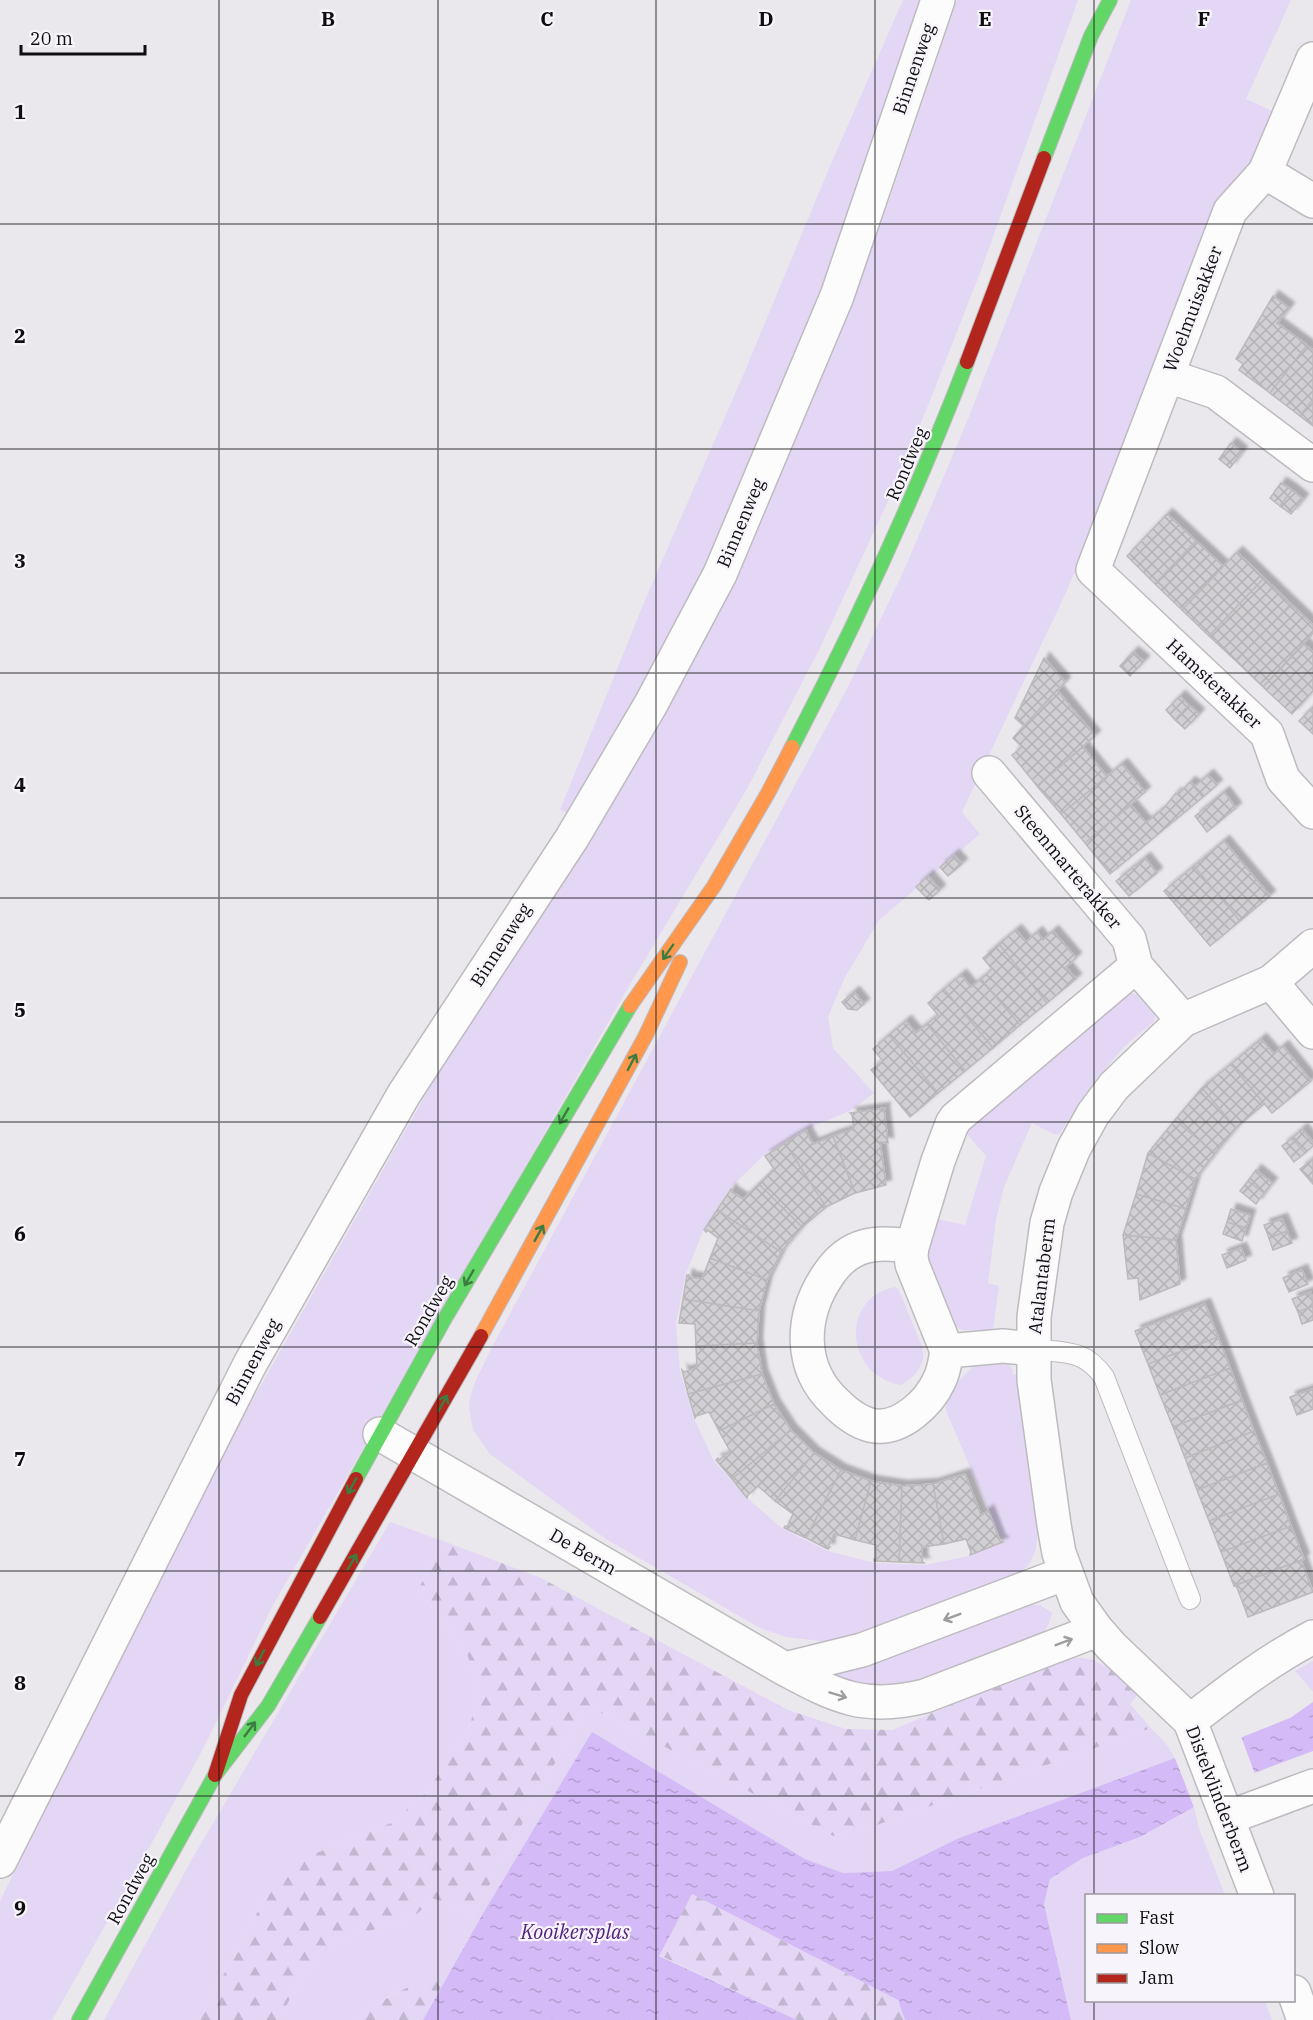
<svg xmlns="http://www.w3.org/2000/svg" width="1313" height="2020" font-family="'IBM Plex Serif',serif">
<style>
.grass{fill:#e3d7f5}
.forest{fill:url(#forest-firs)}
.water{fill:url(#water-ripples)}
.pier{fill:#eae8ed}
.building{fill:url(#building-cross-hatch);stroke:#bbb9bd;stroke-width:1.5;filter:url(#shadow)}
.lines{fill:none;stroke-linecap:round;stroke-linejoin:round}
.lane-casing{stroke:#bdbbbf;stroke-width:22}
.street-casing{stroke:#bdbbbf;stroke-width:36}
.fast-casing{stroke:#bdbbbf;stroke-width:16}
.slow-casing{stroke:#bdbbbf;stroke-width:16}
.jam-casing{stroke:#bdbbbf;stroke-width:16}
.lane{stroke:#fcfcfc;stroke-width:20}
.street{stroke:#fcfcfc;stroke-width:33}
.fast{stroke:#63d668;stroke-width:14}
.slow{stroke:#ff974d;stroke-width:14}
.jam{stroke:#b3261e;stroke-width:14}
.oneway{stroke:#3d7c40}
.oneway2{stroke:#9d9c9e}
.grid{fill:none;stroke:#0e0d10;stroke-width:1.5;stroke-opacity:0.55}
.labels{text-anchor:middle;stroke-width:4.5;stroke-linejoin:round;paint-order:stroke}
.street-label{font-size:18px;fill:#0e0d10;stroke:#f7f4fb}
.water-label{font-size:20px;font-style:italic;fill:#532281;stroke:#f7f4fb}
.grid-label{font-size:20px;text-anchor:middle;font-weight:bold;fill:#0e0d10;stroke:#f7f4fb;stroke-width:4.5;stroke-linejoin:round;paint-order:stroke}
</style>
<defs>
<pattern id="forest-firs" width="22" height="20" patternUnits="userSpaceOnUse" patternTransform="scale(1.5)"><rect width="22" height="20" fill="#e3d7f5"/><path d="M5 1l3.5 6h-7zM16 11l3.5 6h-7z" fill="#c2b7d1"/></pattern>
<pattern id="water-ripples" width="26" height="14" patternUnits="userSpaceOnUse" patternTransform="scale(1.5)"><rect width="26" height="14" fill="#d4baf6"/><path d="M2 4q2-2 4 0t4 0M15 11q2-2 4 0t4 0" fill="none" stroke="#b59fd2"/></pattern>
<pattern id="building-cross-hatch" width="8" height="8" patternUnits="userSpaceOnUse" patternTransform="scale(1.5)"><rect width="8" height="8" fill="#d1cfd3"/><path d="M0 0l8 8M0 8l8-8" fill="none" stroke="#b2b1b4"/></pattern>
<filter id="shadow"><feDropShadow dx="5.5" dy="-5.5" stdDeviation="1.5" flood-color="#0004"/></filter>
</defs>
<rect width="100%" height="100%" fill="#eae8ed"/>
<path class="grass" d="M903,0H930L846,245L738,502L671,640L571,814L560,810L645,600L742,378L833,159Z
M957,0H1078L980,273L929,403L896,484L820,648L747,789L632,981L272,1607L204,1747L159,1830L52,2020H0V1901L209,1477L447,1057L838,331L890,198Z
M1131,0H1291L1246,99L1272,111L1273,117L1063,599L962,812L980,834L879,920L844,979L828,1017L833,1048L874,1093L850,1111L806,1129L765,1154L729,1189L703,1231L686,1274L676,1323L680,1371L694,1419L714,1461L747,1498L783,1529L828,1551L874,1563L925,1565L969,1556L1003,1543L946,1411V1397L951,1388L975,1365L1008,1363L1012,1369L1013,1375L1017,1374L1038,1528C1037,1553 1033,1564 1013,1580L837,1643L786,1637L760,1628L606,1539L490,1454L473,1430L469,1408L470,1397L475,1382L491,1349L850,683L905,568L968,419Z
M1127,991L1137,995L1154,1014L1155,1017L1154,1021L1124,1047L1096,1079L1059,1134H1054L1032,1123L1004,1187L996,1220L988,1283L999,1286L993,1330H962L953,1325L927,1264L926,1251L937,1219L965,1225L986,1156L966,1133L965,1129Z
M895,1287L898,1289L901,1295L923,1349C925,1367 915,1375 902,1385C846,1378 838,1298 895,1287Z
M390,1522L443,1541L418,1590L467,1654L480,1692L468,1730L426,1793L391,1823L314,1854L269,1891L199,2020H104L192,1859Z
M1019,1605H1040L1052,1613C1048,1631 1040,1638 1024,1647L890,1690L836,1679L837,1672Z
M1313,1661V1692L1295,1671Z
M586,1705L833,1836L877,1825L1151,1728L1167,1745L1175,1758L959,1838L892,1871L843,1873L805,1859L481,1917L446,1979L429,1978L393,1994L358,2016L356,2020H279C291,1998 302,1970 321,1952C346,1928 398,1932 423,1909C427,1906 429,1902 432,1898L474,1914Z
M1194,1807L1199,1828L1225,1895L1086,1896V2000L1265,2001L1272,2020H1071L1044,1904L1050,1879L1083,1858L1140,1837Z"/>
<path class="forest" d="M443,1541L539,1577L788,1710L846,1729L893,1730L1059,1658C1099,1654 1111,1669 1138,1694L1130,1704L1151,1728L877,1825L833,1836L586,1705L474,1914L432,1898C429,1902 427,1906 423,1909C397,1932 346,1928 321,1952C302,1970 291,1998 279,2020H199L269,1891L287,1871L314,1854L391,1823L426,1793L468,1730L480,1692L467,1654L418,1590Z
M692,1894L898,2000L905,2020H797L659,1955Z
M429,1977L446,1979L423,2020H356L358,2016L394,1994Z"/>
<path class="water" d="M1313,1702V1751L1190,1797L1194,1807L1140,1837L1083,1858L1050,1879L1044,1904L1071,2020H905L898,2000L692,1894L659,1956L797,2020H423L481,1917L592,1732L805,1859L843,1873L892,1871L959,1838L1175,1758L1177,1763L1290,1718Z"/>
<path class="pier" d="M1241,1736L1256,1777L1194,1799L1197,1806L1194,1807L1175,1758L1178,1757L1179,1759Z"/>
<path class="building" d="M1273,296L1289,308L1277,323L1307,345L1270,393L1239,370L1243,364L1236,359Z
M1307,345L1313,350V399L1300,416L1270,393Z
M1313,399V426L1300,416Z
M1231,443L1242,452L1230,468L1219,459Z
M1281,483L1292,490L1280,506L1270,498Z
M1292,490L1303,499L1291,514L1280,506Z
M1167,514L1196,541L1155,584L1127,556Z
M1196,541L1223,566L1182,610L1155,584Z
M1237,552L1264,578L1209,636L1182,610Z
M1264,578L1291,604L1236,661L1209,636Z
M1291,604L1313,625V633L1263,687L1236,661Z
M1304,644L1313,652V691L1292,714L1263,687Z
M1133,652L1144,661L1130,676L1120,666Z
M1044,658L1065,682L1024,726L1015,718Z
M1057,690L1095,736L1037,786L1012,755L1022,747L1013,738Z
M1180,696L1189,705L1175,720L1166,710Z
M1189,705L1199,714L1185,729L1175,720Z
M1313,707V734L1299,721Z
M1083,747L1107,777L1061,814L1037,786Z
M1122,764L1145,792L1085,843L1061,814Z
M1208,775L1217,785L1203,797L1194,787Z
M1190,782L1195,786L1194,787L1203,797L1110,874L1085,843L1131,805L1146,823L1164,808L1176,793L1178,795Z
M1224,792L1236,808L1207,832L1195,816Z
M1224,841L1270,896L1240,921L1194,866Z
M954,855L962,864L948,876L940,867Z
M1145,858L1157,873L1129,896L1116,881Z
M1194,866L1240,921L1210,946L1164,891Z
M928,876L940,890L929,900L916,887Z
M1016,930L1026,942L1037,932L1043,940L1053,931L1076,958L1066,967L1076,979L1047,1003L999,944Z
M999,944L1047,1003L1020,1025L981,979L992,969L983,958Z
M961,975L971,987L981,979L1020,1025L993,1048L944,989Z
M944,989L993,1048L965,1071L927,1024L938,1015L928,1003Z
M854,992L864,1004L857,1010L848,1009L842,1002Z
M906,1021L916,1033L927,1024L965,1071L938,1093L889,1035Z
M889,1035L938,1093L910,1117L871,1070L883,1061L873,1049Z
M1261,1039L1274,1054L1283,1046L1311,1081L1272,1113L1231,1064Z
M1231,1064L1264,1104L1236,1128L1202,1088Z
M1202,1088L1236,1128L1215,1153L1175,1120Z
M885,1108L884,1110L888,1143L880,1142L886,1185L855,1193L833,1136L854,1129L852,1115L850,1113Z
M1175,1120L1215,1153L1195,1179L1148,1153Z
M1302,1129L1313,1142V1146L1305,1153L1292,1138Z
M806,1130L807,1132H806L813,1144L833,1136L855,1193L826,1207L785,1143Z
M1292,1138L1305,1153L1294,1162L1282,1146Z
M785,1143L826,1207L802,1227L759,1184L774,1169L765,1156Z
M1148,1153L1195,1179L1186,1209L1136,1194Z
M1313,1159V1184L1300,1169Z
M1256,1170L1272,1183L1264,1193L1248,1181Z
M1248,1181L1264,1193L1256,1204L1240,1191Z
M759,1184L802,1227L781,1252L717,1210L731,1189L732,1192L743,1199Z
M1136,1194L1186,1209L1176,1240L1123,1235Z
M1231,1209L1250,1215L1246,1228L1227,1222Z
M717,1210L781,1252L767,1280L710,1258L718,1238L707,1230L706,1232L704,1230Z
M1282,1219L1287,1231L1269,1238L1264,1225Z
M1227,1222L1246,1228L1242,1241L1223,1234Z
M1287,1231L1292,1243L1273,1250L1269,1238Z
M1123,1235L1176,1240L1180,1284L1140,1300L1138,1278L1128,1279Z
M1241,1248L1246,1260L1227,1268L1222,1255Z
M710,1258L767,1280L759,1311L683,1299L687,1275H689V1277L702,1279Z
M1302,1270L1308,1284L1289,1292L1283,1278Z
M1311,1292L1313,1306L1298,1312L1292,1299Z
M683,1299L759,1311L757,1343L696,1346L695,1324L679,1323Z
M1205,1304L1218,1337L1148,1364L1135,1331Z
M1313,1306V1320L1302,1324L1298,1312Z
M1218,1337L1230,1368L1160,1395L1148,1364Z
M757,1343L762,1374L688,1394L682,1370L684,1372L697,1368L696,1346Z
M1230,1368L1242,1400L1173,1427L1160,1395Z
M762,1374L774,1404L719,1431L709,1412L696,1416L695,1418L688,1394Z
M1313,1389V1409L1297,1415L1290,1397Z
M1242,1400L1254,1431L1185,1458L1173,1427Z
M774,1404L791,1430L732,1479L716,1460L718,1458L719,1460L730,1451L719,1431Z
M791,1430L814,1453L775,1501L758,1486L748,1495L747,1498L732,1479Z
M1254,1431L1267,1463L1197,1490L1185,1458Z
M814,1453L841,1470L806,1538L784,1528L785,1526L787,1527L793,1514L775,1501Z
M1267,1463L1279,1494L1209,1521L1197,1490Z
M841,1470L871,1481L855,1540L834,1534L828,1547H830L828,1549L806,1538Z
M965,1474L981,1515L987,1512L988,1510L1000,1541L1003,1542L970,1555L971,1552L966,1539L944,1544L933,1484Z
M871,1481L902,1486L899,1562L874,1561V1559H876V1545L855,1540Z
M933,1484L944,1544L922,1547V1561L924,1563L899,1562L902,1486Z
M1279,1494L1291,1526L1221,1552L1209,1521Z
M1291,1526L1304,1559L1234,1586L1221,1552Z
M1301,1560L1313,1592L1248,1617L1236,1585Z"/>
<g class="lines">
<g class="lane-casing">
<path id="lane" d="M1033,1349C1065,1353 1084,1349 1104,1377L1190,1599"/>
</g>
<g class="street-casing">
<path id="street" d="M1313,59L1265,172L1230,211L1093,570L1267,734L1283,779L1313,812
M1265,172L1313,201
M1168,376L1216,392L1313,465
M989,773L1129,939L1136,966L1183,1020
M1271,982L1313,1032
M912,1247C877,1240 849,1243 828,1275C800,1316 798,1368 836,1403C846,1413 861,1424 875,1426C901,1429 929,1403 939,1381C944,1372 945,1361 947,1351
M1033,1349L1003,1346L947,1351L912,1264L911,1255L912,1247L938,1161L952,1124L956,1118L1136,966
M380,1434L785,1669C837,1697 865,1711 925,1696L1097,1630
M785,1669L862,1650L1066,1573
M1190,1721C1230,1690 1269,1660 1313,1637
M1227,1818L1313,1786
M0,1861L250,1364L404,1094L572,838L651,704L720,574L837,296L938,0
M1257,1896L1190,1721L1112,1647L1097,1630L1077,1602L1059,1553L1054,1525L1034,1380V1317L1047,1223L1056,1192L1074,1148L1093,1114L1114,1086L1183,1020L1271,982L1313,946
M1294,1992L1304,2020"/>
</g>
<g class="fast-casing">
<path id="fast" d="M1044,158L1091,36L1110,0
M792,747C857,622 916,494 967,362
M356,1479L444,1320L630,1006
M79,2020L215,1775L268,1706L320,1617"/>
</g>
<g class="slow-casing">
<path id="slow" d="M630,1006L714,886L768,793L792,747
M481,1336L646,1035L680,962"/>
</g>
<g class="jam-casing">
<path id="jam" d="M967,362L1044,158
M320,1617L481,1336
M215,1775L241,1695L356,1479"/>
</g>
<use href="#lane" class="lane"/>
<use href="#street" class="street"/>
<use href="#fast" class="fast"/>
<use href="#slow" class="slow"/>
<use href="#jam" class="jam"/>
</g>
<defs><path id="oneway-shaft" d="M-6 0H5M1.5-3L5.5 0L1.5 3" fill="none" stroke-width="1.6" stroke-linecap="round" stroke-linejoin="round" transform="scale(1.5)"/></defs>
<g class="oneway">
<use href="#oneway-shaft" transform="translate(668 952) rotate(125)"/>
<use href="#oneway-shaft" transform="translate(632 1062) rotate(-62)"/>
<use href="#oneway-shaft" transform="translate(564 1116) rotate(120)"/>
<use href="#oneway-shaft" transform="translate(539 1233) rotate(-61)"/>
<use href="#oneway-shaft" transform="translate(469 1278) rotate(120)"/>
<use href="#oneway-shaft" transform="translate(443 1403) rotate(-61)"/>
<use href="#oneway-shaft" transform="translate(352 1486) rotate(119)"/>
<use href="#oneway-shaft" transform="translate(352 1562) rotate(-60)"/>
<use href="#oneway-shaft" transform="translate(260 1658) rotate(117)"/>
<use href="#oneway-shaft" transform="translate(250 1729) rotate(-53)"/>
</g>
<g class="oneway2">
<use href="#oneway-shaft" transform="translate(952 1617) rotate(159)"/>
<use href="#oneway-shaft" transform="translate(1064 1642) rotate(-21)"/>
<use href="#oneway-shaft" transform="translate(838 1695) rotate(17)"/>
</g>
<path class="grid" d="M219,0V2020M438,0V2020M656,0V2020M875,0V2020M1094,0V1896M0,224H1313M0,449H1313M0,673H1313M0,898H1313M0,1122H1313M0,1347H1313M0,1571H1313M0,1796H1313M1094,2000V2020"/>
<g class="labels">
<g class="street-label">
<text transform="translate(914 69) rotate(-71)" y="6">Binnenweg</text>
<text transform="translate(1193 309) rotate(-69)" y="6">Woelmuisakker</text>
<text transform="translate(907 464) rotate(-67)" y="6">Rondweg</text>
<text transform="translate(741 523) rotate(-67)" y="6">Binnenweg</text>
<text transform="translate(1214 684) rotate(43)" y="6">Hamsterakker</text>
<text transform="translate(1068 867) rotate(50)" y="6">Steenmarterakker</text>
<text transform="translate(501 945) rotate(-57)" y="6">Binnenweg</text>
<text transform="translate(1042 1276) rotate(-83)" y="6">Atalantaberm</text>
<text transform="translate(429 1311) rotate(-60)" y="6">Rondweg</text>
<text transform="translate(253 1362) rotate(-62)" y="6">Binnenweg</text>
<text transform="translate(583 1552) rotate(30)" y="6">De Berm</text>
<text transform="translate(1219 1799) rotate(69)" y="6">Distelvlinderberm</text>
<text transform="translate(131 1889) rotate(-61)" y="6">Rondweg</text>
</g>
<g class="water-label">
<text x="575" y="1939">Kooikersplas</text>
</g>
</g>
<g class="grid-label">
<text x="328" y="26">B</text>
<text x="547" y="26">C</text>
<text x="766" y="26">D</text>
<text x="985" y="26">E</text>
<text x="1204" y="26">F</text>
<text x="20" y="119">1</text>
<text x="20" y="343">2</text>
<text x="20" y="568">3</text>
<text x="20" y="792">4</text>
<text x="20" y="1017">5</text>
<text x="20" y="1241">6</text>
<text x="20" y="1466">7</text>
<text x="20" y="1690">8</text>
<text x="20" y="1915">9</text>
</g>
<rect x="1085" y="1894" width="210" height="108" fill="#f7f4fb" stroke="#9a989d" stroke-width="1.5"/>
<rect x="1097" y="1914" width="30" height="9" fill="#63d668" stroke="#9a989d" stroke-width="1.5"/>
<text x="1139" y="1924" font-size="18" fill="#0e0d10">Fast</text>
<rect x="1097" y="1944" width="30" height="9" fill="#ff974d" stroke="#9a989d" stroke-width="1.5"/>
<text x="1139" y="1954" font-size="18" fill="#0e0d10">Slow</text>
<rect x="1097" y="1974" width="30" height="9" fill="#b3261e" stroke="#9a989d" stroke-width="1.5"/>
<text x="1139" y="1984" font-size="18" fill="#0e0d10">Jam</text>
<path d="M21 45v9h124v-9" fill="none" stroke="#0e0d10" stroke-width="3"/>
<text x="30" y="45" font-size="18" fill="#0e0d10" stroke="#f7f4fb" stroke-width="4.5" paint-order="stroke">20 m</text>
</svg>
